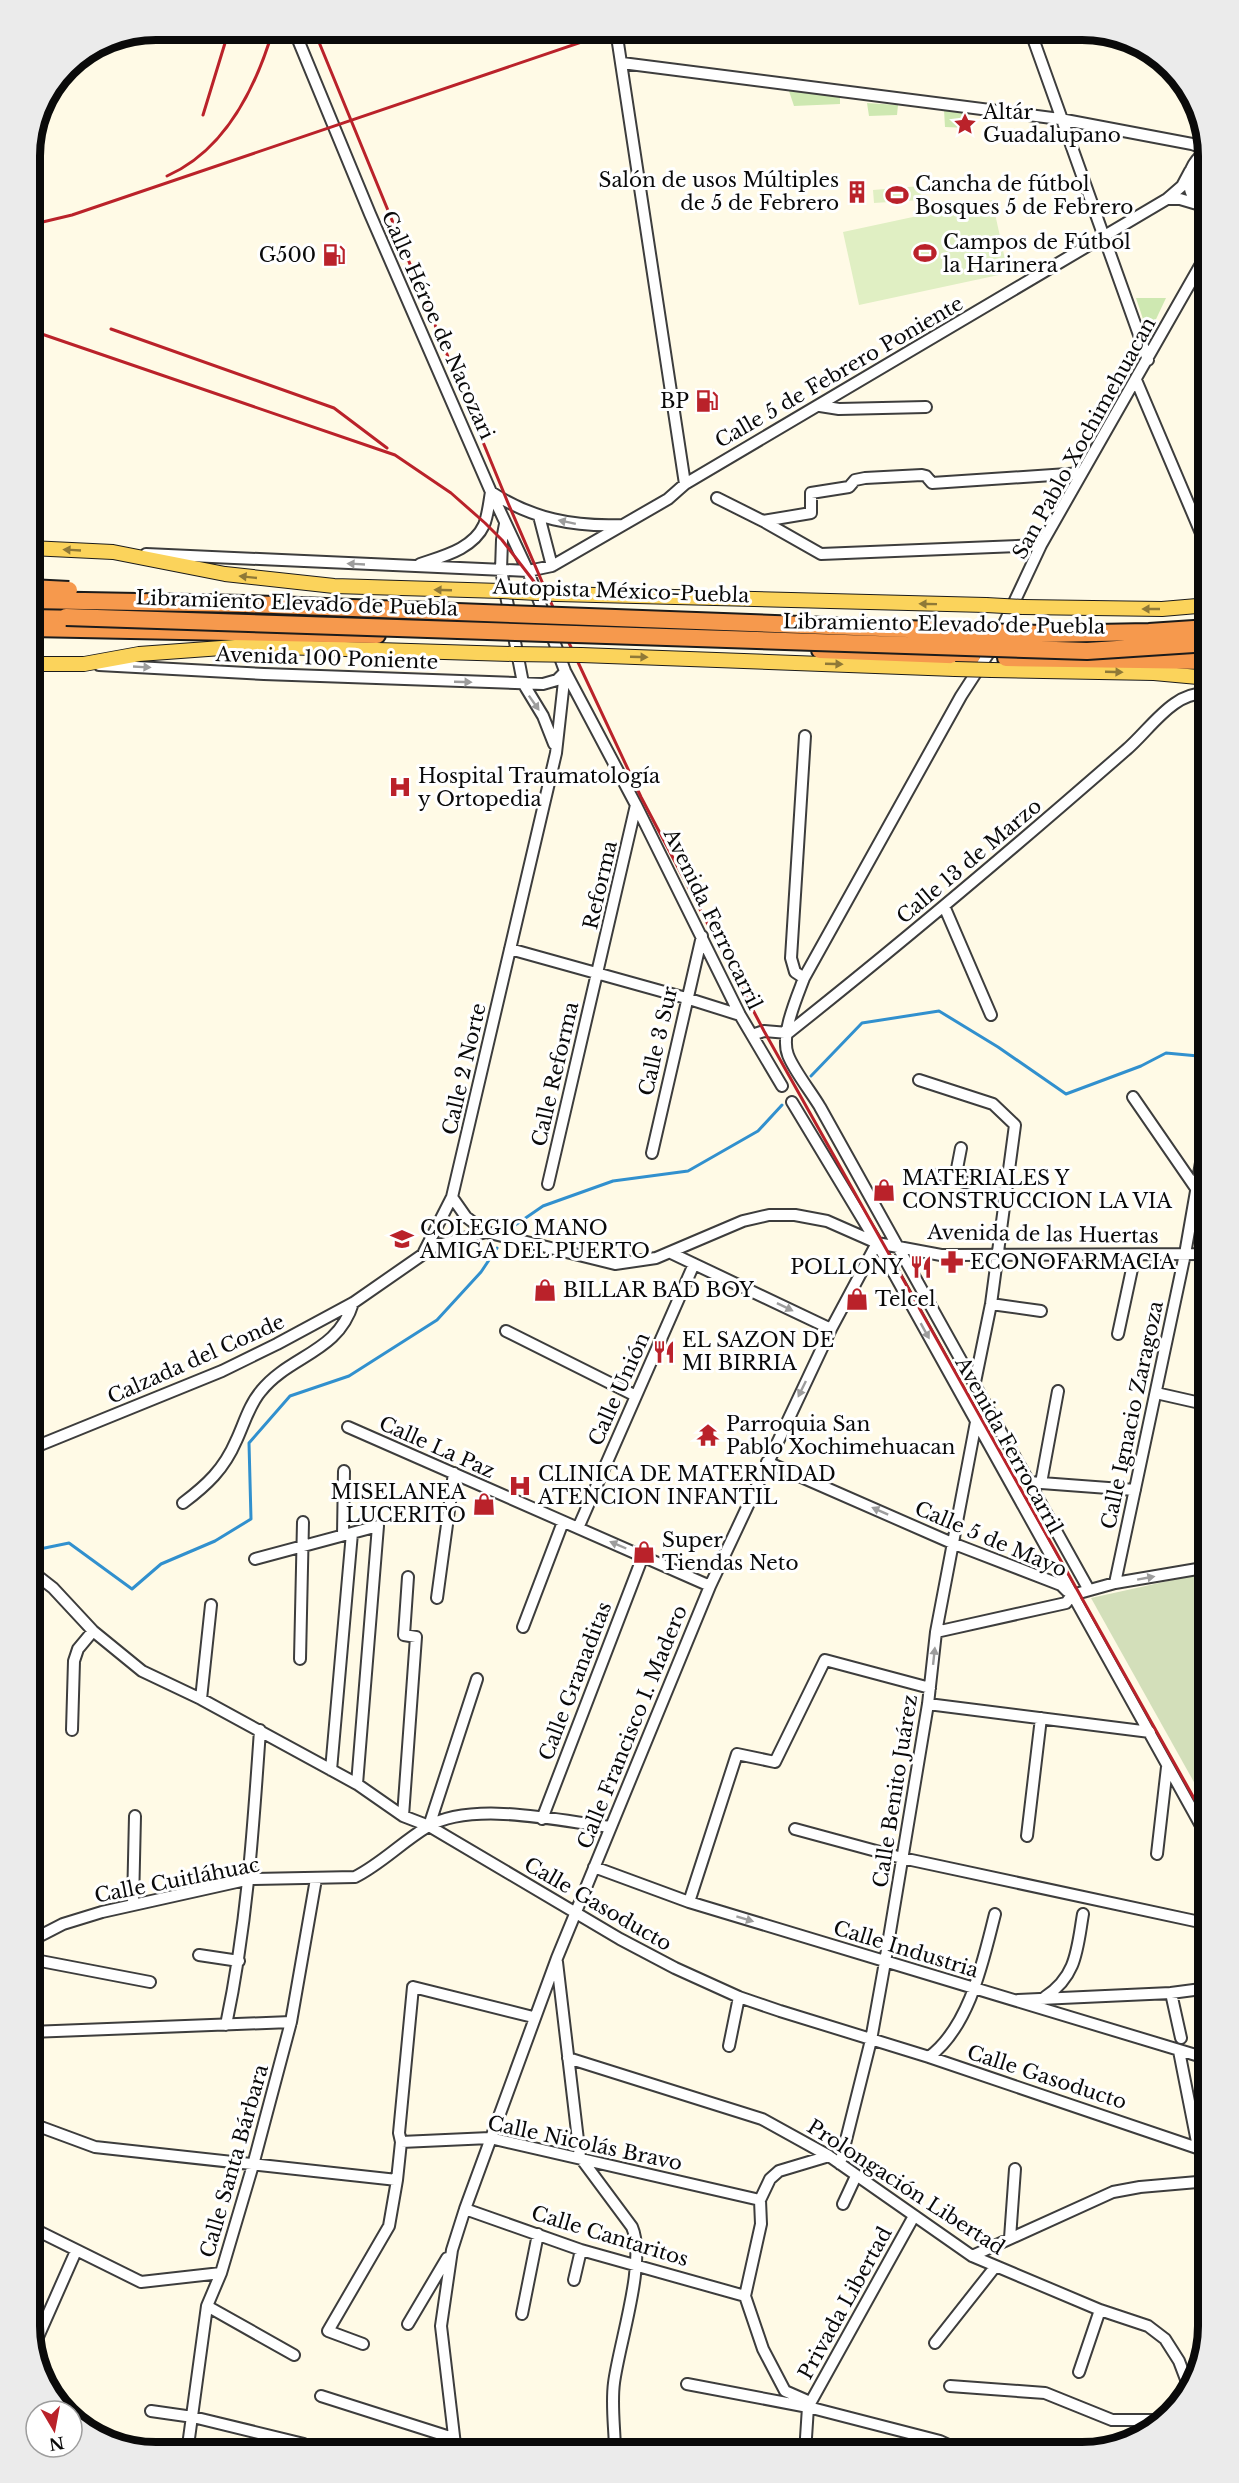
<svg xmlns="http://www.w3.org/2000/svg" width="1239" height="2483" font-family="'Libre Baskerville',serif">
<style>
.green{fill:#cee8b1}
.cemetery{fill:#d3dfba}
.pitch{fill:#e0efc3}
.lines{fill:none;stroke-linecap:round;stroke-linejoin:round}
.stream{stroke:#3190ce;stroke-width:3}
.minor-casing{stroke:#3d3d3d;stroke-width:14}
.major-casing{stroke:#1b1b1b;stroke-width:16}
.highway-casing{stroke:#1b1b1b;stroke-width:20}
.minor{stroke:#fff;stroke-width:10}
.major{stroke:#fbd35b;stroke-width:14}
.highway{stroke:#f6994d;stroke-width:16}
.rail{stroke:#ba222a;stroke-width:3}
.major-bridge-casing{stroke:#1b1b1b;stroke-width:16;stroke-linecap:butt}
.highway-bridge-casing{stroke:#1b1b1b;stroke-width:20;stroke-linecap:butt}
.major-bridge{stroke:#fbd35b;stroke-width:14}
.highway-bridge{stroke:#f6994d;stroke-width:16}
.oneway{fill:#9d9d9d}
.oneway2{fill:#8f7937}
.labels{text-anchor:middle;stroke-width:6;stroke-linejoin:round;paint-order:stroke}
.poi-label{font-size:20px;fill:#0a0a0a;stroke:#fff;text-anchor:start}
.street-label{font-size:20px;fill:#0a0a0a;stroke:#fff}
.rim{fill:none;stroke:#0a0a0a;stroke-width:8}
</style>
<rect width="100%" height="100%" fill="#fffae6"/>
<path class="green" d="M789,91L840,97V104L794,106Z
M867,103L898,105L897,115L869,116Z
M944,110L967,113L968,128L945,127Z
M1136,298H1166L1150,332L1147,331Z"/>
<path class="cemetery" d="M1209,1572V1809L1091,1598Z"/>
<path class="pitch" d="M920,186L921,200L874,203L873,190Z
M992,200L1008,273L859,305L843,232Z"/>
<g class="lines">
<path class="stream" d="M811,1076L862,1023L939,1011L998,1047L1066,1094L1141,1066L1166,1053L1209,1057
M508,1230L543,1206L613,1181L688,1171L758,1131L782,1105
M30,1551L69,1543L132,1589L161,1564L215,1541L251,1519L249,1443L290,1396L349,1376L437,1320L481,1272L497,1248"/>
<g class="minor-casing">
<path id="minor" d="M294,30L370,214L491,492L528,571L565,671L636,805L740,1015L782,1086
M616,30L685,484
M1030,30L1148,360
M622,63L1060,119L1192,144L1208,150
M1208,151C1182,165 1183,199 1209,212
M1167,199H1180L1197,204
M1136,380L1209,552
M820,406L839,409L926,407
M717,498L763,521L811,513V493L849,487L855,480L865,478L922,475L926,476L932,483L1082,473
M539,516L552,566
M763,521L821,554L1041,545
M505,524L502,540L501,570L523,683L543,716L554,744
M146,554L528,571L552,566L668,499L685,484L1167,199L1182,186L1190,171
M420,564C443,556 473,549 484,525C488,515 489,503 491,492C532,519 574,527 622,525
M99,665L264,674L543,684L557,680L565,672
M944,906L991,1015
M510,949L686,998L740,1015
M804,978L795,972L791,958L805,736
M752,1035L764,1031L788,1033C903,942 1015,847 1126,750C1150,730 1174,689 1209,694
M919,1080L993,1104L1015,1125L991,1304L974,1387
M1133,1097L1195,1187
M792,1102L877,1243L1209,1840
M652,1153L702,936
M939,1174L1006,1195
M955,1179L961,1148
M548,1184L636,805
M452,1197L466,1217L486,1232
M424,1252L452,1197L556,753L565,672
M671,1253L831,1329
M1203,1254L1209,1225
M991,1304L1041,1311
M506,1331L636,1396
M1118,1334L1135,1255
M1156,1393L1209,1405
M348,1427L710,1586
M30,1449L222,1371L277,1344L353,1303L435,1246L486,1232L615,1264L656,1258L743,1221L769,1215H795L827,1221L877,1243L941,1255L1209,1254
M767,1462L952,1543L1061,1585L1067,1591
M1028,1482L1135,1490
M1041,1483L1058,1391
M183,1503C207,1485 224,1469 236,1441C244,1424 249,1405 261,1391C290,1355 338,1353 353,1303
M578,1528L694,1264
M343,1535L344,1471
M255,1559L378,1526L357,1784
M30,1570L53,1588L93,1631L142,1671L201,1699L357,1784L403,1816L429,1826L620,1939L675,1968L739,1997L780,2011L929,2057L1209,2152
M1115,1583L1185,1254L1209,1117
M1089,1590L820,1107C811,1092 793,1069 788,1055C780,1035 797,997 804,978L961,696L994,645L1041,545L1209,250
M1072,1595L1115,1583L1209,1567
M437,1598L454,1473
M523,1627L563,1522
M936,1632L1066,1603L1072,1595
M300,1659L303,1522
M201,1699L211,1605
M928,1704L1150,1732
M72,1730L74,1661L78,1649L93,1631
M331,1770L352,1533
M403,1816L416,1637L404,1635L408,1577
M542,1819L643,1556
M429,1826L477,1679
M795,1829L902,1858L1209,1924
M1027,1836L1041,1718
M1157,1854L1167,1767
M594,1867L689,1902L1209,2059
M689,1902L737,1754L775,1762L825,1660L930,1688
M133,1904L135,1816
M30,1941L63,1924L102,1912L250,1879L355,1877C381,1864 402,1842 427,1827C472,1800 559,1821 610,1827
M199,1955L239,1961
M30,1959L150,1982
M557,1962L580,2157L632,2227C647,2262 619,2343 614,2383C611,2405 615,2430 615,2453
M1171,1993L1181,2038
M1045,1997C1077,1976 1077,1949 1083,1914
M1018,2000L1171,1993L1209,1988
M226,2025C247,1925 253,1832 260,1730
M30,2032L291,2022
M729,2046L739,1997
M1179,2051L1198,2147
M929,2057C970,2026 983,1961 995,1914
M568,2058L762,2119L829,2156L972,2256L1100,2310L1148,2326L1165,2339L1179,2361L1190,2390
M30,2123L95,2147L397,2180
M401,2142L490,2138L760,2200
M840,2164L871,2040L885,1962L928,1704L936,1632L976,1422
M843,2204L856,2176
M465,2209L581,2250L745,2296
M30,2227L141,2282L221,2273
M1010,2238L1015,2169
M972,2256L1113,2192L1140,2187L1209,2181
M574,2280L581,2250
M207,2306L294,2355
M522,2314L538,2234
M408,2324L447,2258
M935,2343L995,2267
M363,2344L328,2331L389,2226L397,2180L401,2142L399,2133L413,1987L533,2017
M34,2346L76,2251
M1079,2372L1100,2310
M687,2384L808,2407L940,2441L966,2453
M950,2386L1045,2393L1112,2420H1159
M321,2396L453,2438
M810,2402L785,2391L763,2349L745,2296L761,2224L760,2200L770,2179L779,2171L829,2156
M151,2411L193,2417L304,2444
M79,2423L103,2433
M187,2453L207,2306L221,2273L253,2165L291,2022L316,1879
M456,2453L441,2326L452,2250L465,2209L557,1958L710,1586L831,1329L877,1243
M805,2453L808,2407L914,2216"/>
</g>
<g class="major-casing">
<path id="major" d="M30,548L113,552L225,574L334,586L501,591
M557,594L986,605
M1023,607L1162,609L1209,605
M581,655L955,669
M30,664H84L139,654L249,646L514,654
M992,670L1154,673L1209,678"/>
</g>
<g class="highway-casing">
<path id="highway" d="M30,616L66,617
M30,628L377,635
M820,650L972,656
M1006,658L1209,661"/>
</g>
<use href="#minor" class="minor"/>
<use href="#major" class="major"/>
<use href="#highway" class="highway"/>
<path class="rail" d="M314,30L508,503L562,628L641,797L764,1031L1209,1825
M203,115L229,30
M167,176C226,150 256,87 273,30
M30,225L72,215L617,30
M111,329L334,408L387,448
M30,330L395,455L451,493L485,523L502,540L542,592"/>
<g class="major-bridge-casing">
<path id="major-bridge" d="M501,591L557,594
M986,605L1023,607
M514,654L581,655
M955,669L992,670"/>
</g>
<g class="highway-bridge-casing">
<path id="highway-bridge" d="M30,588L69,590
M30,600L246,604L1040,634L1149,632L1209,628
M66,617L1087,651L1209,643"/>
</g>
<use href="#major-bridge" class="major-bridge"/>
<use href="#highway-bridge" class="highway-bridge"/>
</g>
<defs><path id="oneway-solid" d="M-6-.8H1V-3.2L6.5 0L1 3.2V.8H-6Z" transform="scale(1.5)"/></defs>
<g class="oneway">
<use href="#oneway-solid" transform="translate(567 522) rotate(-168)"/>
<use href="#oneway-solid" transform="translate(356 564) rotate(-177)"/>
<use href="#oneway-solid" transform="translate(142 667) rotate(3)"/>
<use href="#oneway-solid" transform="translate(463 682) rotate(2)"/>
<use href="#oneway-solid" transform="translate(534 703) rotate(55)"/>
<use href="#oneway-solid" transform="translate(785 1307) rotate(26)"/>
<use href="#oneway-solid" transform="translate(925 1331) rotate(61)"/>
<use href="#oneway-solid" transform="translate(802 1389) rotate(116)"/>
<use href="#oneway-solid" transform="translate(880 1511) rotate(-156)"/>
<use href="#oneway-solid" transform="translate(618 1545) rotate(-157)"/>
<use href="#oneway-solid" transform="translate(1146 1578) rotate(-10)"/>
<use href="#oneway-solid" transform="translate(934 1656) rotate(-84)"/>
<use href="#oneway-solid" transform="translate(745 1919) rotate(17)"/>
</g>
<g class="oneway2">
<use href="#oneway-solid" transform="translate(72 550) rotate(-177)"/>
<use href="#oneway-solid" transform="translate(248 577) rotate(-174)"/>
<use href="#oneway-solid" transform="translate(443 590) rotate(-178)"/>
<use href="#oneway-solid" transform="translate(928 604) rotate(-179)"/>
<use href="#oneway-solid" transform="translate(1151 609) rotate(-180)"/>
<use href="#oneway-solid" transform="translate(639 657) rotate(2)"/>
<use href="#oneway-solid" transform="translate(834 664) rotate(2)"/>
<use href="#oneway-solid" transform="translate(1114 672) rotate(2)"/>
</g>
<defs>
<g id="sight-bare" transform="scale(1.8)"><path d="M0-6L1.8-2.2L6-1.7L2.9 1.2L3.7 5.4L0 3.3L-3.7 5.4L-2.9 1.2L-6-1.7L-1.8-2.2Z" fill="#ba222a" stroke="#fff" stroke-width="2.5" paint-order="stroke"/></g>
<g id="building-bare" transform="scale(1.8)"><path d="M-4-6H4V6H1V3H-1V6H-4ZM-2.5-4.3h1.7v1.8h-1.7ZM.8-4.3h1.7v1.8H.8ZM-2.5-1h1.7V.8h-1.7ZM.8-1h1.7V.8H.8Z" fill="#ba222a" stroke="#fff" stroke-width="2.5" paint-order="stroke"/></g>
<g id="stadium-bare" transform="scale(1.8)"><path d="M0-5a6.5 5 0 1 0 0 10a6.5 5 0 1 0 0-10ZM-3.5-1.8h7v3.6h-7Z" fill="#ba222a" stroke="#fff" stroke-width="2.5" paint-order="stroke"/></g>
<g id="fuel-bare" transform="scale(1.8)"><path d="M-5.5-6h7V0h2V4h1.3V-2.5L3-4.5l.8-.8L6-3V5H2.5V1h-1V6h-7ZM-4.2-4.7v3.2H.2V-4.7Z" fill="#ba222a" stroke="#fff" stroke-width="2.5" paint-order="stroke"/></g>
<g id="hospital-bare" transform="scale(1.8)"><path d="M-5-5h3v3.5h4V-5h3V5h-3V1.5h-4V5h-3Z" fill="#ba222a" stroke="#fff" stroke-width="2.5" paint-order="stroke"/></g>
<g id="shop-bare" transform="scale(1.8)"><path d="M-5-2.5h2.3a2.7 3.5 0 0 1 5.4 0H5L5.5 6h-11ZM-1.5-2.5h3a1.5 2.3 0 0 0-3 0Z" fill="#ba222a" stroke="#fff" stroke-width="2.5" paint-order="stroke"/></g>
<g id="school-bare" transform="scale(1.8)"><path d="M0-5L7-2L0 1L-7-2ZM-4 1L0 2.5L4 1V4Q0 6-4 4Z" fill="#ba222a" stroke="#fff" stroke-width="2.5" paint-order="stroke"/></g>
<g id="pharmacy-bare" transform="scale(1.8)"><path d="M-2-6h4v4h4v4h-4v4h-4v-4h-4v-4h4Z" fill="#ba222a" stroke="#fff" stroke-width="2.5" paint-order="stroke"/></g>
<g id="restaurant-bare" transform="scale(1.8)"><path d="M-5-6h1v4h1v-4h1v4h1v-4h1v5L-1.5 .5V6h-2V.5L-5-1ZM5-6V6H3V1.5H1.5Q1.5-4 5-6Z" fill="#ba222a" stroke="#fff" stroke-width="2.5" paint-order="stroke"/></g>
<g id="temple-bare" transform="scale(1.8)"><path d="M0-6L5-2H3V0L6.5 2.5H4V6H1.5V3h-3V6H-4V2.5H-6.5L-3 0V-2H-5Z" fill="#ba222a" stroke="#fff" stroke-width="2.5" paint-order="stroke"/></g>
</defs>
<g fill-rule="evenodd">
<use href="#sight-bare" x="965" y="124"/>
<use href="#building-bare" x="857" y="192"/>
<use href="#stadium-bare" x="897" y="195"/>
<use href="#stadium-bare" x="925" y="253"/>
<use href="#fuel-bare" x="334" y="255"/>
<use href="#fuel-bare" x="707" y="401"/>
<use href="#hospital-bare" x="400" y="787"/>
<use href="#shop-bare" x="884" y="1190"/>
<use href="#school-bare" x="402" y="1239"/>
<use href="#pharmacy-bare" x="952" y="1262"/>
<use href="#restaurant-bare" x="921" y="1267"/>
<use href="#shop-bare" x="545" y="1290"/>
<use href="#shop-bare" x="857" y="1299"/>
<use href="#restaurant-bare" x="664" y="1352"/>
<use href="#temple-bare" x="708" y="1435"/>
<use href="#hospital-bare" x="520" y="1486"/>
<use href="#shop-bare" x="484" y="1504"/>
<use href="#shop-bare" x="644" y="1552"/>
</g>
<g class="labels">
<g class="poi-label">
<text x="983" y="119">Altár<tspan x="983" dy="23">Guadalupano</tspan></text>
<text x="839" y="187" text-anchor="end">Salón de usos Múltiples<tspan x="839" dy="23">de 5 de Febrero</tspan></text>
<text x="915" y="191">Cancha de fútbol<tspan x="915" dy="23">Bosques 5 de Febrero</tspan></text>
<text x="943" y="249">Campos de Fútbol<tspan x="943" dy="23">la Harinera</tspan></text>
<text x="316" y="262" text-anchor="end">G500</text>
<text x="689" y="408" text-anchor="end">BP</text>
<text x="418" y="783">Hospital Traumatología<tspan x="418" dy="23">y Ortopedia</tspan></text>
<text x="902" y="1185">MATERIALES Y<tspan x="902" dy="23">CONSTRUCCION LA VIA</tspan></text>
<text x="420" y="1235">COLEGIO MANO<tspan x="420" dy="23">AMIGA DEL PUERTO</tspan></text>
<text x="970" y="1269">ECONOFARMACIA</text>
<text x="903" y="1274" text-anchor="end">POLLONY</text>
<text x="563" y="1297">BILLAR BAD BOY</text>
<text x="875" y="1306">Telcel</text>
<text x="682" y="1347">EL SAZON DE<tspan x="682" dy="23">MI BIRRIA</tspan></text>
<text x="726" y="1431">Parroquia San<tspan x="726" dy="23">Pablo Xochimehuacan</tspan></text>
<text x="538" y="1481">CLINICA DE MATERNIDAD<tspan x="538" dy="23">ATENCION INFANTIL</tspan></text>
<text x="466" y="1499" text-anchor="end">MISELANEA<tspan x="466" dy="23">LUCERITO</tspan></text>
<text x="662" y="1547">Super<tspan x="662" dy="23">Tiendas Neto</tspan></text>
</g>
<g class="street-label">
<text transform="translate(438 325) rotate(66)" y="7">Calle Héroe de Nacozari</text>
<text transform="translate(839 372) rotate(-30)" y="7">Calle 5 de Febrero Poniente</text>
<text transform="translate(1084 438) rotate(-61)" y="7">San Pablo Xochimehuacan</text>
<text transform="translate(621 591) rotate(2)" y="7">Autopista México-Puebla</text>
<text transform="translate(297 603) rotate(2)" y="7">Libramiento Elevado de Puebla</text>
<text transform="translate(944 624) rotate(1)" y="7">Libramiento Elevado de Puebla</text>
<text transform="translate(327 658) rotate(2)" y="7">Avenida 100 Poniente</text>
<text transform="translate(969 861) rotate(-40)" y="7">Calle 13 de Marzo</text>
<text transform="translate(600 885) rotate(-77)" y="7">Reforma</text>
<text transform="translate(713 919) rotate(64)" y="7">Avenida Ferrocarril</text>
<text transform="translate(658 1041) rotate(-77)" y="7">Calle 3 Sur</text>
<text transform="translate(464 1069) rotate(-77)" y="7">Calle 2 Norte</text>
<text transform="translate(555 1074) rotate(-77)" y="7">Calle Reforma</text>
<text transform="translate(1043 1234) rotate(1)" y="7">Avenida de las Huertas</text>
<text transform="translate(196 1359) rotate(-24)" y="7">Calzada del Conde</text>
<text transform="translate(619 1389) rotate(-66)" y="7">Calle Unión</text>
<text transform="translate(1132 1415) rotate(-78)" y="7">Calle Ignacio Zaragoza</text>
<text transform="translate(1009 1445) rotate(61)" y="7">Avenida Ferrocarril</text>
<text transform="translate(437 1447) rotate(24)" y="7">Calle La Paz</text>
<text transform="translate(991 1539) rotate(23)" y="7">Calle 5 de Mayo</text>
<text transform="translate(575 1681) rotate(-69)" y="7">Calle Granaditas</text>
<text transform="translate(632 1727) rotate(-68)" y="7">Calle Francisco I. Madero</text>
<text transform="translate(895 1791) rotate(-81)" y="7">Calle Benito Juárez</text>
<text transform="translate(177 1880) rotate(-11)" y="7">Calle Cuitláhuac</text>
<text transform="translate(598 1904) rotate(30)" y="7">Calle Gasoducto</text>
<text transform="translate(906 1949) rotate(17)" y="7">Calle Industria</text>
<text transform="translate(1047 2077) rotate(18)" y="7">Calle Gasoducto</text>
<text transform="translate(585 2143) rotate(12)" y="7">Calle Nicolás Bravo</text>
<text transform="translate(234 2161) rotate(-74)" y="7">Calle Santa Bárbara</text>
<text transform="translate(906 2187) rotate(33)" y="7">Prolongación Libertad</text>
<text transform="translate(610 2236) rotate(17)" y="7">Calle Cantaritos</text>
<text transform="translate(845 2303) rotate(-61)" y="7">Privada Libertad</text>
</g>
</g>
<path d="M0 0H1239V2483H0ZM156 40H1082A116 116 0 0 1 1198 156V2326A116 116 0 0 1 1082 2442H156A116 116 0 0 1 40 2326V156A116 116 0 0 1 156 40Z" fill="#ebebeb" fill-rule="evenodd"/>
<path class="rim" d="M156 40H1082A116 116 0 0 1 1198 156V2326A116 116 0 0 1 1082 2442H156A116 116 0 0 1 40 2326V156A116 116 0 0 1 156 40Z"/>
<g transform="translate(54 2429) rotate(170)"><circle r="28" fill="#ffffff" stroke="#9d9d9d" stroke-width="1.5"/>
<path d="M0-4.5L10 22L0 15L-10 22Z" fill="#ba222a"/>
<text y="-9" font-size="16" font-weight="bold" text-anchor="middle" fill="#0a0a0a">N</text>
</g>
</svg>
